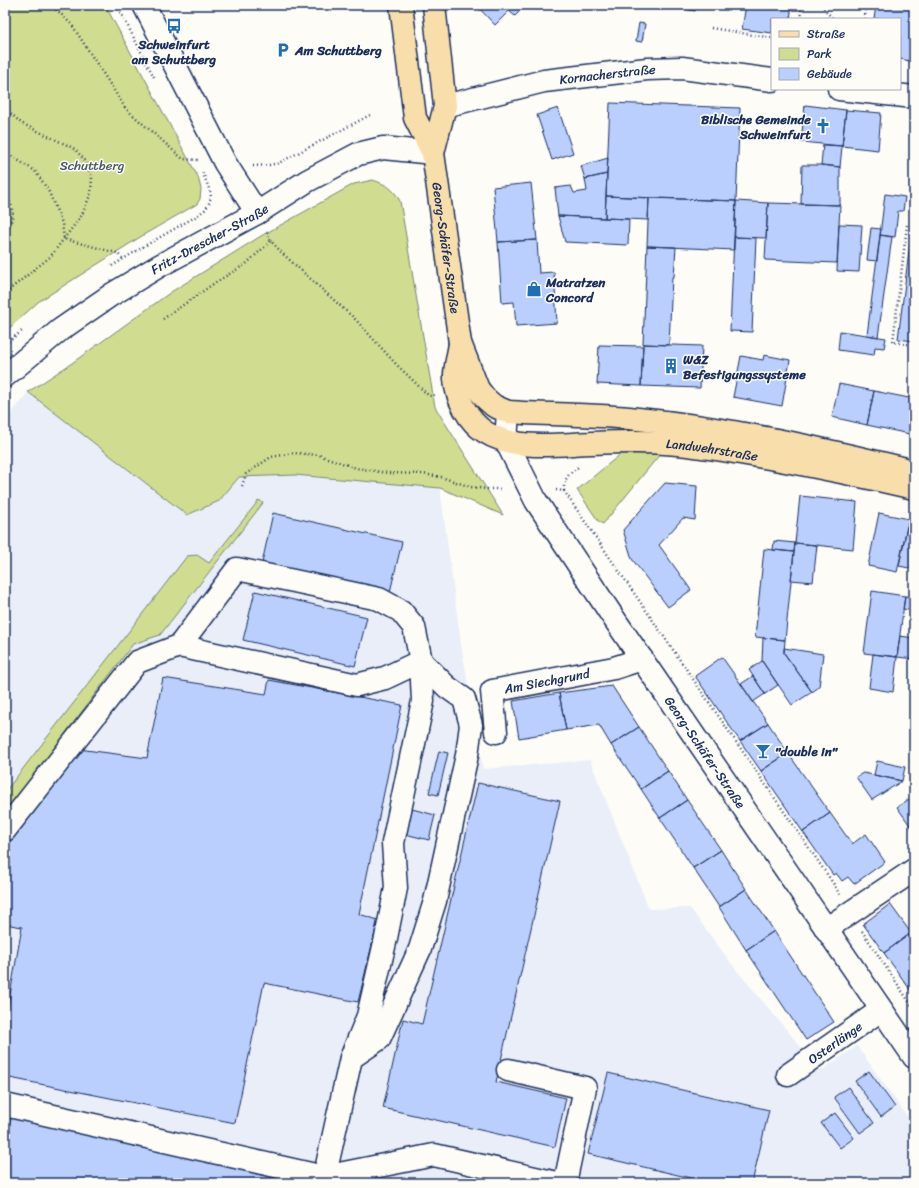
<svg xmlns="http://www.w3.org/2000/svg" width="919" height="1188" font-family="Sriracha,sans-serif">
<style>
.built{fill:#e9eef9}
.green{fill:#d0dc90;stroke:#768677}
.building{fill:#bacffe;stroke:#1b2f5e}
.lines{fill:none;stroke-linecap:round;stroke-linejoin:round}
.minor-casing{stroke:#1b2f5e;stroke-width:25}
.major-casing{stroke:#1b2f5e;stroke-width:25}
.path{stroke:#1b2f5e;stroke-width:2.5;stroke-dasharray:1 3;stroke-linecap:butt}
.minor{stroke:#fdfcf7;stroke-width:22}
.major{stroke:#f8deab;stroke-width:22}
.labels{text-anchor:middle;stroke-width:3;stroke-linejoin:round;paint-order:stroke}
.poi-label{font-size:13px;font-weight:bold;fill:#1b2f5e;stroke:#fdfcf7;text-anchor:start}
.street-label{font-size:13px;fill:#1b2f5e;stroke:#fdfcf7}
.park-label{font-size:13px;fill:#485a6a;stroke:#fdfcf7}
</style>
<rect width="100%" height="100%" fill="#fdfcf7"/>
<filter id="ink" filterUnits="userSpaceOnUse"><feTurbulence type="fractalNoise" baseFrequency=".025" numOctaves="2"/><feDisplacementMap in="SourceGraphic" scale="8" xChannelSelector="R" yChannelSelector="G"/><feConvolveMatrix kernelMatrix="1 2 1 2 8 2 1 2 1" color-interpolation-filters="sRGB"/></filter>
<g filter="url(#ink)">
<path class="built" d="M28,392L187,515L219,501L239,477L295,475L440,488L461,644L483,769L590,760L649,909L690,908L734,967L821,1071L857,1046L914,1126V1183H5V422Z"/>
<path class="green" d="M5,5H105L198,177L201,189L200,199L197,204L145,234L38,302L5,332Z
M373,180C387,185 393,188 400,201L435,407L503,515L440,488L295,475L239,477L219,501L187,515L28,392L72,363L171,292L261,236L354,184Z
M622,453H661L603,524L599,522L577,490Z
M259,500L263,503L160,635L133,644L5,813V792L187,556L197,555L209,563Z"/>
<path class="building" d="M476,5H526L515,16L509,11L495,25Z
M661,5H696L695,11Z
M746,5H792L790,19H772V33L742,29Z
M876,5H914V42L910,61L900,59V19H874Z
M639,23L645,24L642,42L636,41Z
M610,103L740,108L736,201L606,196Z
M805,105L846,110L842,146L801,142Z
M558,108L573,153L552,160L537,115Z
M846,110L881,113L878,150L842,146Z
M823,145L842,146L840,167L821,165Z
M608,158L607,174L585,179L581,166Z
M802,165H821L840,167V205L801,204Z
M607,174L605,218L558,216L555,188L571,186L574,193L587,191L585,179Z
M531,183L537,240L498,242L493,187Z
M885,194L905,197L903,211H898L895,237L880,235Z
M606,196L649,198L648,220L605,218Z
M649,198L736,201L734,250L647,246Z
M736,201L768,203L766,238L734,237Z
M768,203L840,205L837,263L765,260Z
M558,216L629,219L628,245L565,242Z
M839,224L862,225L859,272L837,271Z
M871,228L881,229L877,261L867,260Z
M880,235L892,237L878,337L867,335Z
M911,235L914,236V341L898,339Z
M734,237L756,238L752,332L730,331Z
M537,240L539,273L554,272L557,323L516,326L514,302L502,303L498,242Z
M647,246L676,247L674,277H672L669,345L643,344Z
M840,331L886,338L884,348L875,347L874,355L838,350Z
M643,344L702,346L700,388L641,386Z
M599,345L643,346L641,386L597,384Z
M764,355L790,360L782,406L733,397L741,356L763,360Z
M839,384L874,391L867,425L832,417Z
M874,391L914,399V435L867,425Z
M665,483L697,486L695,520L683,518L659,545L691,590L668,607L632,559L623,530Z
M800,496L857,502L853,549L795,543Z
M273,513L402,542L390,592L262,563Z
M879,513L909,519L897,572L868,566Z
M907,526L914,527V569L899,566Z
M774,541L795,543L794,552L773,550Z
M795,543L817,545L813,582L791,580Z
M764,549L794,552L785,640L755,637Z
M255,591L367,617L355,666L243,640Z
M872,591L905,596L897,657L864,653Z
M905,596L914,597V611L903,609Z
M900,636L914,638V659L897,657Z
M763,638L785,640L784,653L812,692L792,705L762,661Z
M784,648L823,654L819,687L812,692L784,653Z
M873,654L897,657L893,692L869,688Z
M722,657L768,723L740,741L695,676Z
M762,661L778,685L765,694L749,670Z
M753,676L765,694L753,702L741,684Z
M163,678L266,694L269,680L402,705L359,914L378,920L358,1002L264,983L235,1123L5,1077V1023L22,927L5,924V842L78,749L147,758Z
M612,686L639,727L611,745L599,725L566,730L559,693Z
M559,693L566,730L519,738L513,701Z
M768,723L788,753L761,771L740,741Z
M639,727L668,771L641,789L611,745Z
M439,751L448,753L438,795L429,793Z
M788,753L830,813L803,832L761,771Z
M877,761L905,767L902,781L874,775Z
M668,771L687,800L660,818L641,789Z
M863,773L874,775L902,781L872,800L856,777Z
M478,783L560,801L496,1082L566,1098L555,1147L383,1108L403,1019L422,1024Z
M914,796V831L897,807Z
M687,800L721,850L693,868L660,818Z
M412,809L435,815L429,840L405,834Z
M830,813L852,844L866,834L885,862L854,884L848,877L842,881L836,873L833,875L803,832Z
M721,850L746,889L719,907L693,868Z
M746,889L774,931L746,950L719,907Z
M890,904L911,933L884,953L863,924Z
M774,931L834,1022L806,1040L746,950Z
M914,931V995L884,953Z
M869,1071L895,1107L881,1117L855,1081Z
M608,1073L769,1110L752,1183H712L588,1154Z
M848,1087L874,1123L860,1133L834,1097Z
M835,1113L854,1138L840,1148L821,1123Z
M11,1117L288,1181V1183H5V1143Z"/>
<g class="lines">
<g class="minor-casing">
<g id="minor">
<path d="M144,5L225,163L257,213"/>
<path d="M839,89L914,97"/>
<path id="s1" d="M445,106L544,81L647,69L682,68L772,80"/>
<path id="s2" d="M5,376L60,330L111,295L159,266L257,213L307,181L358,154L383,148L433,153"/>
<path id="s3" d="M508,412L506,441L536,501L615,620L914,1057"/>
<path d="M179,646L357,685L385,678L421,661L447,687L464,699L471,725L467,755L435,901L420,949L379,1039L351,1058"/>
<path id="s4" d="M496,732L492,691L614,668L642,659"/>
<path d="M5,830L137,662L179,646L237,569L379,599L401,611L414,627L421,661L423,701L393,843L396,888L386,938L368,1016L351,1058L323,1183"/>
<path d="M826,929L914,870"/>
<path d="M508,1070L585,1088L565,1183"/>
<path id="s5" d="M788,1075L881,1010"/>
<path d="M5,1105L324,1177L434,1155L557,1183"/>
</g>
</g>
<g class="major-casing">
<g id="major">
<path id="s6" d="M401,5L415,118L433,153L460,343L478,389L485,398L494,406L508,412C551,415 595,414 638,419C731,428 823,449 914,471"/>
<path d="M433,153L445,106L434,5"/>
<path id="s7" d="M460,343C459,353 454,369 455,379C456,398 469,422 485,432C516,451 558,444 592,443C616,442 640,441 664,443C700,445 734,452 769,458C818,467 866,477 914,488"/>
</g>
</g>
<path class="path" d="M49,5L58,11L72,25L126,109L183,159L198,160
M117,5L154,77
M821,5L833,19
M800,19L802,5
M865,19L866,5
M711,28L772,38
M5,108L21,123L75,149L86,162L92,177L91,193L82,215L50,257L9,290H5
M5,152L35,171L48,190L62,223L64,239L117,253L123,259
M253,166L269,165L279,163L370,115
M5,190C14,210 16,215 5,234
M907,225L893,342L914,345
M267,232L271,241L283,254L356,320L395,363L429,396L435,395
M112,266L143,247L195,217L206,209L209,203L211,197L210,191L202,171
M163,319L216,282L246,264L271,241
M5,344L22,331
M242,486L246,474L271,457L294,453L319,455L356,468L388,473L423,474L441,477L471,487L487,489H500
M556,490L564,491L833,883L840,895
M564,491C563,479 570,472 580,466
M862,931L914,1009"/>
<use href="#minor" class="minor"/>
<use href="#major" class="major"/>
</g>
</g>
<defs>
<g id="bus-bare" transform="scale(1.2)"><path d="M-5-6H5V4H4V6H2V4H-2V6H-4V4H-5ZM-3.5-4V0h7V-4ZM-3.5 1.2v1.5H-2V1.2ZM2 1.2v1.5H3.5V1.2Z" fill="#1f6fb2" stroke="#fdfcf7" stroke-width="2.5" paint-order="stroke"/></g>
<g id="parking-bare" transform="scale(1.2)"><path d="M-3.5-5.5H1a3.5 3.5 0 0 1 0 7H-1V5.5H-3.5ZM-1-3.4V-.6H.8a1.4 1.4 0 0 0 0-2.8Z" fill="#1f6fb2" stroke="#fdfcf7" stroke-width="2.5" paint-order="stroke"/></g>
<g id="church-bare" transform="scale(1.2)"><path d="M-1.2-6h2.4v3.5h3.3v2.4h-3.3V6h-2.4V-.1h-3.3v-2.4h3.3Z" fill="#1f6fb2" stroke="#fdfcf7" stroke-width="2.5" paint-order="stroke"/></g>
<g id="shop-bare" transform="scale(1.2)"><path d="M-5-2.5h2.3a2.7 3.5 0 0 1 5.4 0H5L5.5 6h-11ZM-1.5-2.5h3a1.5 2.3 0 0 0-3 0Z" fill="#1f6fb2" stroke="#fdfcf7" stroke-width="2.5" paint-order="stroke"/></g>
<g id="building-bare" transform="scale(1.2)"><path d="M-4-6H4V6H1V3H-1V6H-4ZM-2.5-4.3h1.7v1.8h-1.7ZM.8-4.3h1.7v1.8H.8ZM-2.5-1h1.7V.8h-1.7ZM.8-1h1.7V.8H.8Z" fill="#1f6fb2" stroke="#fdfcf7" stroke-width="2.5" paint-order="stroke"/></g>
<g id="bar-bare" transform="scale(1.2)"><path d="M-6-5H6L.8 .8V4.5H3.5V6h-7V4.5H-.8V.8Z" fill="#1f6fb2" stroke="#fdfcf7" stroke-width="2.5" paint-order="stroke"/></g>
</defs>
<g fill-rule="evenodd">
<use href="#bus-bare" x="174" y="26"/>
<use href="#parking-bare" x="283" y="50"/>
<use href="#church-bare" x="823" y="126"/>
<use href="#shop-bare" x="534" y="289"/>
<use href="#building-bare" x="671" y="366"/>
<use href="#bar-bare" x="763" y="751"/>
</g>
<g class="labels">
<g class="poi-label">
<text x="174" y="49" text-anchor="middle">Schweinfurt<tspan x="174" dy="15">am Schuttberg</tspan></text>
<text x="295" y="55">Am Schuttberg</text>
<text x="811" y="124" text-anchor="end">Biblische Gemeinde<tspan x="811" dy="15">Schweinfurt</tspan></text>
<text x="546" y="287">Matratzen<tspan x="546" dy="15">Concord</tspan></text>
<text x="683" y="364">W&amp;Z<tspan x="683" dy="15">Befestigungssysteme</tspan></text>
<text x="775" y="756">"double in"</text>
</g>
<g class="street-label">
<text dy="5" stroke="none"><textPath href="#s1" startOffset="166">Kornacherstraße</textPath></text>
<text dy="5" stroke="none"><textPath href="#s2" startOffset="247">Fritz-Drescher-Straße</textPath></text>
<text dy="5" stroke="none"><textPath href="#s6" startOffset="249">Georg-Schäfer-Straße</textPath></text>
<text dy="5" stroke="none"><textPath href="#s7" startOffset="329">Landwehrstraße</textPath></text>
<text dy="5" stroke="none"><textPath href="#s4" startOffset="97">Am Siechgrund</textPath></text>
<text dy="5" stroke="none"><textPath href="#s3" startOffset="399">Georg-Schäfer-Straße</textPath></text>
<text dy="5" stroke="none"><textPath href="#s5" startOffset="57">Osterlänge</textPath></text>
</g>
<g class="park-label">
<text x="92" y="170">Schuttberg</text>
</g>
</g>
<rect width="919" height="1188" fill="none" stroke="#fdfcf7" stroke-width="20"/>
<rect x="10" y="10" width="899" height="1168" fill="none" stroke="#1b2f5e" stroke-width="1.5" filter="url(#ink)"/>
<rect x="771" y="18" width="130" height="72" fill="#fdfcf7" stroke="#a3aaba"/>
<rect x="779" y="31" width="20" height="6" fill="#f8deab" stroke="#a3aaba"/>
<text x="807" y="38" font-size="12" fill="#1b2f5e">Straße</text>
<rect x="779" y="48" width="20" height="12" fill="#d0dc90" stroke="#a3aaba"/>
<text x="807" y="58" font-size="12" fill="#1b2f5e">Park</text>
<rect x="779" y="68" width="20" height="12" fill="#bacffe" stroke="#a3aaba"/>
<text x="807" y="78" font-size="12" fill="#1b2f5e">Gebäude</text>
</svg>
